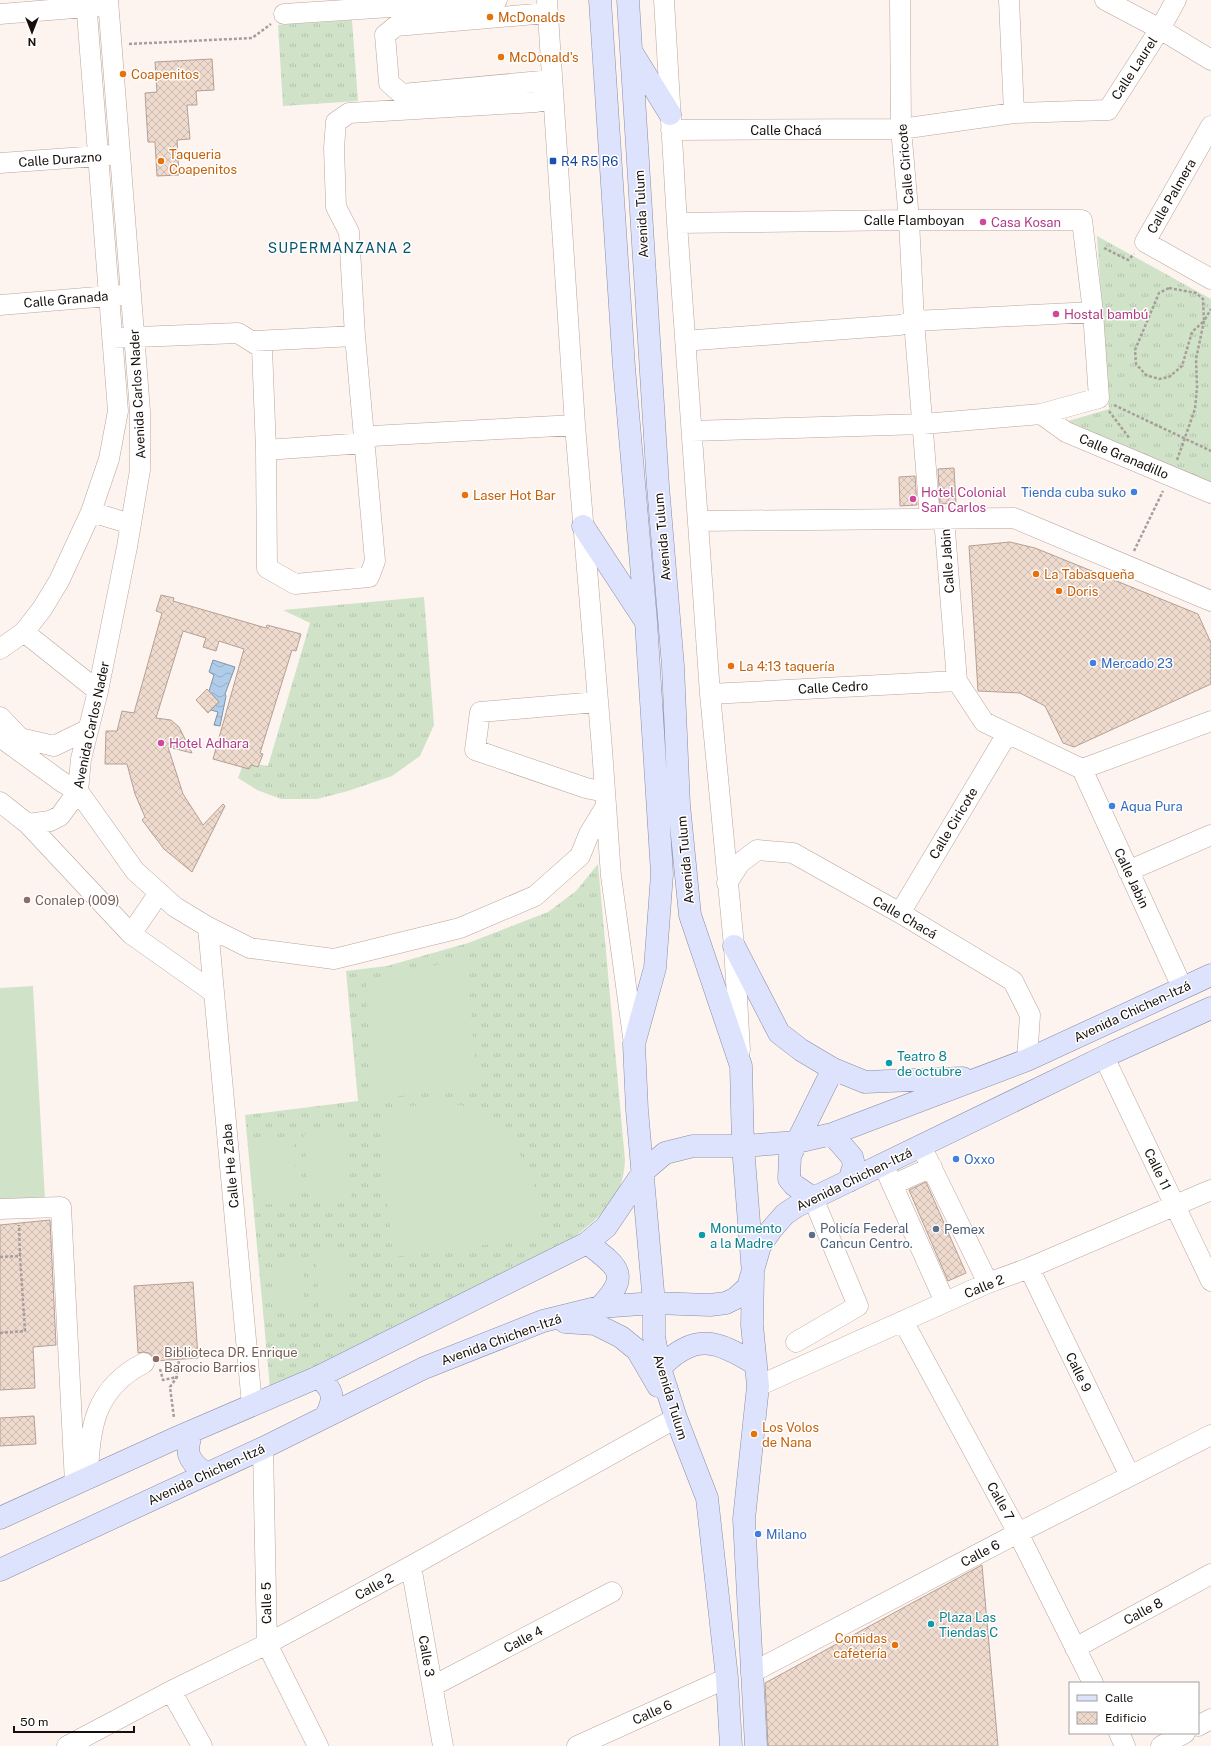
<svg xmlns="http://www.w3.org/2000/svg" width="1211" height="1746" font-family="'Public Sans',sans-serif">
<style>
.grass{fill:url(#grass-tufts)}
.garden{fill:#d0e3c9}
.water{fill:url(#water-waves);stroke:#8193a7}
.building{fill:url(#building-cross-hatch);stroke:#b4a095}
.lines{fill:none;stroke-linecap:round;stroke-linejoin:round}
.minor-casing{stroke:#baa49b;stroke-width:21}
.major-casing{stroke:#898ca7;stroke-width:23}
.path{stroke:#a79e9b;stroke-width:2.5;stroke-dasharray:3 2;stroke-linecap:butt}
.minor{stroke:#fff;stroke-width:20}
.major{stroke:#dde3fc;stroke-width:22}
.food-dot{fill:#e8710a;stroke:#fff;stroke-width:1.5}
.transit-dot{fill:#1a4fb4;stroke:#fff;stroke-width:1.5}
.hotel-dot{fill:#d1479c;stroke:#fff;stroke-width:1.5}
.shop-dot{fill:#3f7fe0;stroke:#fff;stroke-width:1.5}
.education-dot{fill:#8d6e63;stroke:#fff;stroke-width:1.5}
.culture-dot{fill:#0f9aa8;stroke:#fff;stroke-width:1.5}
.service-dot{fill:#5c6f8a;stroke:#fff;stroke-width:1.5}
.labels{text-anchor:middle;stroke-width:3;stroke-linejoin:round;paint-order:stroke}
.food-label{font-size:13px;fill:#c56008;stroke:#fff;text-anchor:start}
.street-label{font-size:13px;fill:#160f0c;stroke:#fff}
.transit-label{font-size:13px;fill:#164399;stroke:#fff;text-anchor:start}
.hotel-label{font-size:13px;fill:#b23c85;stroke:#fff;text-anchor:start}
.shop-label{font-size:13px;fill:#366cbe;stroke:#fff;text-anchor:start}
.education-label{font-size:13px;fill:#785e54;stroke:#fff;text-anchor:start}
.culture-label{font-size:13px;fill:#0d838f;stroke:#fff;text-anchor:start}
.service-label{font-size:13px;fill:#4e5e75;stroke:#fff;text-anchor:start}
.neighbourhood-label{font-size:14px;letter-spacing:1px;fill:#06556f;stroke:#fff}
</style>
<defs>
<pattern id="grass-tufts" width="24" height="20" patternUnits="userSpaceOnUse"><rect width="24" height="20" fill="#d0e3c9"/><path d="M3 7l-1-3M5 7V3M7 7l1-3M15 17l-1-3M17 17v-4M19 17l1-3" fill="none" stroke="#b2c2ab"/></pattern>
<pattern id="water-waves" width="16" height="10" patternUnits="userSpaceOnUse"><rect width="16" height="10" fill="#afccea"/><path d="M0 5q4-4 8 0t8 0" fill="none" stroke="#96aec8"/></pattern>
<pattern id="building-cross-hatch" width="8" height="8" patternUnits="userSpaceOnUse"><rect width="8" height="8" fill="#efdace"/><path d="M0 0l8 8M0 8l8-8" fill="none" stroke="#ccbab0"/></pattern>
</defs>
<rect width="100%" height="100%" fill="#fdf4f0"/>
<path class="grass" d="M352,20L358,101L283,106L278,25Z
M1097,236L1211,299V486L1058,424L1109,409Z
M424,597L434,725L420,756L392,776L348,791L317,799H281L257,790L238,778L244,762L268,766L310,623L283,610Z
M598,864L625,1160C624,1198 601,1216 573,1238L270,1388L245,1115L358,1101L346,971L387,966L468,943L548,912L576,891Z"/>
<path class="garden" d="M466,959L477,1085L372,1100L366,980Z
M33,986L45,1199L0,1201V988Z
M438,1102C453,1104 473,1106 485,1114C510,1131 532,1170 537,1198C540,1211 537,1226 537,1238L393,1257L379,1123L406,1107Z
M346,1130L351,1197L309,1200L304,1134Z
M293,1137L299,1201L256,1205L250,1141Z
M347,1252L350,1307L319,1309L316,1254Z
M302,1258L305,1310H276L274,1259Z"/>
<path class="water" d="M213,660L235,667L225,694L226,696L220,726L214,725L218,712L211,710L219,702L209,691L214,675L209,672Z"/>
<path class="building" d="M212,59L214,90L196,91L197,105H187L190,139L177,140L179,175L157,176L155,142H148L145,93L157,92L155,62Z
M954,468L956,503L940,504L938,469Z
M915,476L917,505L900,506L899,477Z
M1010,542L1035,548L1198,614L1211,643V684L1074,747L1063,743L1045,706L1020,693L978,691L969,546Z
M161,595L174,598L173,601L266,628L267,625L301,634L296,651L292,650L260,753L263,754L258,767L251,765L249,769L213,759L244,649L219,641L216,651L203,647L206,638L183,631L156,718L171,720L179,727L192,753L168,747L183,794L203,825L223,804L225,806L192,872L164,849L142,820L145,817L135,794L127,764H105L106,731H117L122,711L134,713L162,613L156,611Z
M207,689L219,702L208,713L196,700Z
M926,1182L966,1273L948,1281L909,1190Z
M50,1220L56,1345L33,1347L35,1388L0,1390V1225Z
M193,1282L198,1358L155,1361L154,1357L149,1353L143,1352L138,1353L134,1286Z
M34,1416L36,1444L0,1446V1418Z
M982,1565L998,1746H768L765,1683Z"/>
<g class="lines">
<g class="minor-casing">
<path id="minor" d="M547,0L575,425L602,749L611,876L634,1044
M664,0L677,223L710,694L734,946L740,1050
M900,0L901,129L909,220L914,321L930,518
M1009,0L1014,113
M1105,0L1160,29L1211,60
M547,13L396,26L385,35L389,83L402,94L552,80
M0,14L99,6
M284,14L497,0
M1211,126L1145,242L1211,279
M671,130L901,129L1014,113L1108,110L1160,29L1176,0
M0,163L112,155
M677,223L909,220H1082L1093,312L1099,398L1041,414L923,424L692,431
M0,305L121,295
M355,336L349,232L336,207L334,148L336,122L349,113L536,102L553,99
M112,338L238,333L262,348L266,450L267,568L295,584L369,577L375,561L355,336L253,341
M696,340L900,325L914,321L1093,312
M1041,414L1066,432L1211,493
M266,450L365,443L372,436L575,425
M91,512L131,524
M944,518L957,681L984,722L1082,769L1182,987
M698,521L1014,518L1211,601
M24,632L98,691
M0,649L24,632L42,609L59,581L91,512L109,459L118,411L86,0
M710,694L957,681
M597,702L480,712L475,750L586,788L605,792
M0,717L20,738L54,746L87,730
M0,737L62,782L78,791L135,871L175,907L208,927L250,948L334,959L460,928L535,896L580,856L589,834L606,806
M1082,769L1211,721
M0,802L28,824L131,934L213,992
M28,824L50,821L60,816L78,791L81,759L98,691L127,547L140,470V411L108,0
M1128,871L1211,835
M727,883L740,863L757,850L793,853L900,913L1013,981L1030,1015L1027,1060
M900,913L1007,734
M208,927L252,1405
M131,934L159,893
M1104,1057L1211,1281
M921,1146L988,1283
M883,1164L945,1302
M892,1185L932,1167
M0,1209L61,1207L75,1483
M1029,1268L1130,1476
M903,1321L1018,1533L1093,1683
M796,1342L858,1306L813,1198
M758,1386L988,1283L1029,1268L1211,1190
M263,1448L267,1644L318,1746
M88,1478C89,1427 95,1388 144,1363
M411,1566L443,1746
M1075,1648L1211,1574
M751,1673L1018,1533L1211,1435
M433,1686L612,1592
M171,1691L202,1746
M1198,1726L1211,1719
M1119,1733L1125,1746
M67,1746L171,1691L267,1644L411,1566L676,1418
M577,1746L727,1678
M1161,1746L1185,1733"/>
</g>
<g class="major-casing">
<path id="major" d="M600,0L624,367L646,621L662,874L655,968L634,1044L637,1110L654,1303V1337L660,1368L676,1418L707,1498L727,1678L731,1746
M628,0L658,486L673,666L679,805L690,915L741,1066L743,1146L753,1274L752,1325L758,1386L744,1519L756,1746
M633,54L670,114
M583,526L644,619
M734,946L779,1033L801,1050L833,1069L865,1082L963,1078
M832,1134L852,1157L854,1165L849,1181
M813,1198L794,1185L789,1179L790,1156L833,1069
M587,1243C617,1266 632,1274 600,1307
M565,1322L595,1324L621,1337L637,1350L658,1386
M660,1368C694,1332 717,1340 755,1364
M318,1377C334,1390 335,1398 326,1416
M192,1431C185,1452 187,1460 205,1473
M0,1518L176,1438L318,1377L587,1243L606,1227L644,1171L665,1153L693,1146H743L797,1142L832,1134L1027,1060L1211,975
M0,1570L263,1448L424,1368L543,1321L600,1307L654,1303L710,1305L726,1303L736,1298L748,1287L760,1246L771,1230L785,1214L797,1206L1112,1053L1211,1008"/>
</g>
<path class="path" d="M129,44L252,38L271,24
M1104,248L1128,260L1134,254
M1169,288L1196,293L1203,299L1204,321L1192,332L1182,366L1169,377L1159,379L1146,375L1136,364L1135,350L1159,293Z
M1114,405L1211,451
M1109,411L1130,439
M1177,460L1195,409L1197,387L1196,359L1204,321L1211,309
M1134,551L1163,491
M0,1257L20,1256L19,1225
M0,1333L25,1331L20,1256
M160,1369L163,1380L177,1377L170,1387L174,1418
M176,1379L179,1360"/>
<use href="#minor" class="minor"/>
<use href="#major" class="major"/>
</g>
<g class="food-dot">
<circle cx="490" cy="17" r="4"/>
<circle cx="501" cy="57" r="4"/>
<circle cx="123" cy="74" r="4"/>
<circle cx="161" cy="161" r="4"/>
<circle cx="465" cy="495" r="4"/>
<circle cx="1036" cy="574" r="4"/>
<circle cx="1059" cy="591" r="4"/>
<circle cx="731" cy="666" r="4"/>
<circle cx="754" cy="1434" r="4"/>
<circle cx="895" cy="1645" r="4"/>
</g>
<rect class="transit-dot" x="549" y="157" width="8" height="8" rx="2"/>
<g class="hotel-dot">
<circle cx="983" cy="222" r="4"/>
<circle cx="1056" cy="314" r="4"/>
<circle cx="913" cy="499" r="4"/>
<circle cx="161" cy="743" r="4"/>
</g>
<g class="shop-dot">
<circle cx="1134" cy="492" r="4"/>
<circle cx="1093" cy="663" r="4"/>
<circle cx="1112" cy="806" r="4"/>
<circle cx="956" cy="1159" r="4"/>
<circle cx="758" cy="1534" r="4"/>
</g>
<g class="education-dot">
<circle cx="27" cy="900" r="4"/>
<circle cx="156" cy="1359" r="4"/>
</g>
<g class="culture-dot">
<circle cx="889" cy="1063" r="4"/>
<circle cx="702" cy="1235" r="4"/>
<circle cx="931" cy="1624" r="4"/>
</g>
<g class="service-dot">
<circle cx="936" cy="1229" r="4"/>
<circle cx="812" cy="1235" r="4"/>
</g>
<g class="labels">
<g class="food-label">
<text x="498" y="22">McDonalds</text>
<text x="509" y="62">McDonald's</text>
<text x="131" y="79">Coapenitos</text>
<text x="169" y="159">Taqueria<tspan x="169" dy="15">Coapenitos</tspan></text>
<text x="473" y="500">Laser Hot Bar</text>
<text x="1044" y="579">La Tabasqueña</text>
<text x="1067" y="596">Doris</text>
<text x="739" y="671">La 4:13 taquería</text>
<text x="762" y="1432">Los Volos<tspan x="762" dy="15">de Nana</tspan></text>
<text x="887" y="1643" text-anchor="end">Comidas<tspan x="887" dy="15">cafetería</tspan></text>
</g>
<g class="street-label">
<text transform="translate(1134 68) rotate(-57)" y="5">Calle Laurel</text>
<text x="786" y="135">Calle Chacá</text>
<text transform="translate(60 159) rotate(-4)" y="5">Calle Durazno</text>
<text transform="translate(905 164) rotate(-95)" y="5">Calle Ciricote</text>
<text transform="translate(1171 196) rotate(-60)" y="5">Calle Palmera</text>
<text transform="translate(641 214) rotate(-93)" y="5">Avenida Tulum</text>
<text x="914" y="225">Calle Flamboyan</text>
<text transform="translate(66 299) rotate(-5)" y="5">Calle Granada</text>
<text transform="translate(137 394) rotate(-93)" y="5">Avenida Carlos Nader</text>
<text transform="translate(1124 456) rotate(23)" y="5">Calle Granadillo</text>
<text transform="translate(662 537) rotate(-95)" y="5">Avenida Tulum</text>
<text transform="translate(947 561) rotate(-94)" y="5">Calle Jabin</text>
<text transform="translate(833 687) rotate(-3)" y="5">Calle Cedro</text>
<text transform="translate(91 725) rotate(-78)" y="5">Avenida Carlos Nader</text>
<text transform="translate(953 823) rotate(-59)" y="5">Calle Ciricote</text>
<text transform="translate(685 860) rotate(-95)" y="5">Avenida Tulum</text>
<text transform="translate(1132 878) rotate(65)" y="5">Calle Jabin</text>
<text transform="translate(905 917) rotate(30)" y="5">Calle Chacá</text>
<text transform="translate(1132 1011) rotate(-25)" y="5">Avenida Chichen-Itzá</text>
<text transform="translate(230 1166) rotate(-95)" y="5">Calle He Zaba</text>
<text transform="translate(1158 1169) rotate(64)" y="5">Calle 11</text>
<text transform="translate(854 1179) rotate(-26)" y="5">Avenida Chichen-Itzá</text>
<text transform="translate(984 1286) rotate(-22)" y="5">Calle 2</text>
<text transform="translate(501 1339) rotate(-20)" y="5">Avenida Chichen-Itzá</text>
<text transform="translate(1079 1372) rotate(64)" y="5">Calle 9</text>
<text transform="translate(671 1397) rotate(73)" y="5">Avenida Tulum</text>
<text transform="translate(206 1474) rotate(-25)" y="5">Avenida Chichen-Itzá</text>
<text transform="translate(1001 1501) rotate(61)" y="5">Calle 7</text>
<text transform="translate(980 1553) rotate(-28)" y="5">Calle 6</text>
<text transform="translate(374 1586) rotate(-28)" y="5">Calle 2</text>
<text transform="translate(266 1603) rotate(-91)" y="5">Calle 5</text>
<text transform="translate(1143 1611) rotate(-28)" y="5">Calle 8</text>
<text transform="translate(523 1639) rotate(-28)" y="5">Calle 4</text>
<text transform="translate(427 1656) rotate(80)" y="5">Calle 3</text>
<text transform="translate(652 1712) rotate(-24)" y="5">Calle 6</text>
</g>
<g class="transit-label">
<text x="561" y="166">R4 R5 R6</text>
</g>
<g class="hotel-label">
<text x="991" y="227">Casa Kosan</text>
<text x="1064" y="319">Hostal bambú</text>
<text x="921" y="497">Hotel Colonial<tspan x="921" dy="15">San Carlos</tspan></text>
<text x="169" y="748">Hotel Adhara</text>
</g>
<g class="shop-label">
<text x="1126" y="497" text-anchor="end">Tienda cuba suko</text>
<text x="1101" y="668">Mercado 23</text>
<text x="1120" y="811">Aqua Pura</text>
<text x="964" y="1164">Oxxo</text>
<text x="766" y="1539">Milano</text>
</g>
<g class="education-label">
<text x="35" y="905">Conalep (009)</text>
<text x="164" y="1357">Biblioteca DR. Enrique<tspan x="164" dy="15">Barocio Barrios</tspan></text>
</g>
<g class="culture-label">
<text x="897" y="1061">Teatro 8<tspan x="897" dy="15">de octubre</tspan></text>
<text x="710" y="1233">Monumento<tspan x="710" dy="15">a la Madre</tspan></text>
<text x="939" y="1622">Plaza Las<tspan x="939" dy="15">Tiendas C</tspan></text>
</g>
<g class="service-label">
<text x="820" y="1233">Policía Federal<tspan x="820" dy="15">Cancun Centro.</tspan></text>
<text x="944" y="1234">Pemex</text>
</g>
<g class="neighbourhood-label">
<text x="340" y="253">SUPERMANZANA 2</text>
</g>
</g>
<rect x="1069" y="1682" width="130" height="52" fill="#ffffff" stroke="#a29f9e"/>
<rect x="1077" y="1695" width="20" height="6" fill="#dde3fc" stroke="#a29f9e"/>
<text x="1105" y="1702" font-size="12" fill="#160f0c">Calle</text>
<rect x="1077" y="1712" width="20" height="12" fill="url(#building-cross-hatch)" stroke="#a29f9e"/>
<text x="1105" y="1722" font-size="12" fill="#160f0c">Edificio</text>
<g transform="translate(32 32) rotate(180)" stroke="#ffffff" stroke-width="3" paint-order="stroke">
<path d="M0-3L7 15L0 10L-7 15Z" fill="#160f0c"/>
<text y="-6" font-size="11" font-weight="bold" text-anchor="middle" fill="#160f0c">N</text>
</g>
<path d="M14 1726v6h120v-6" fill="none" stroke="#160f0c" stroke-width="2"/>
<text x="20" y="1726" font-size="12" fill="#160f0c" stroke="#ffffff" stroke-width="3" paint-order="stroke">50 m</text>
</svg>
